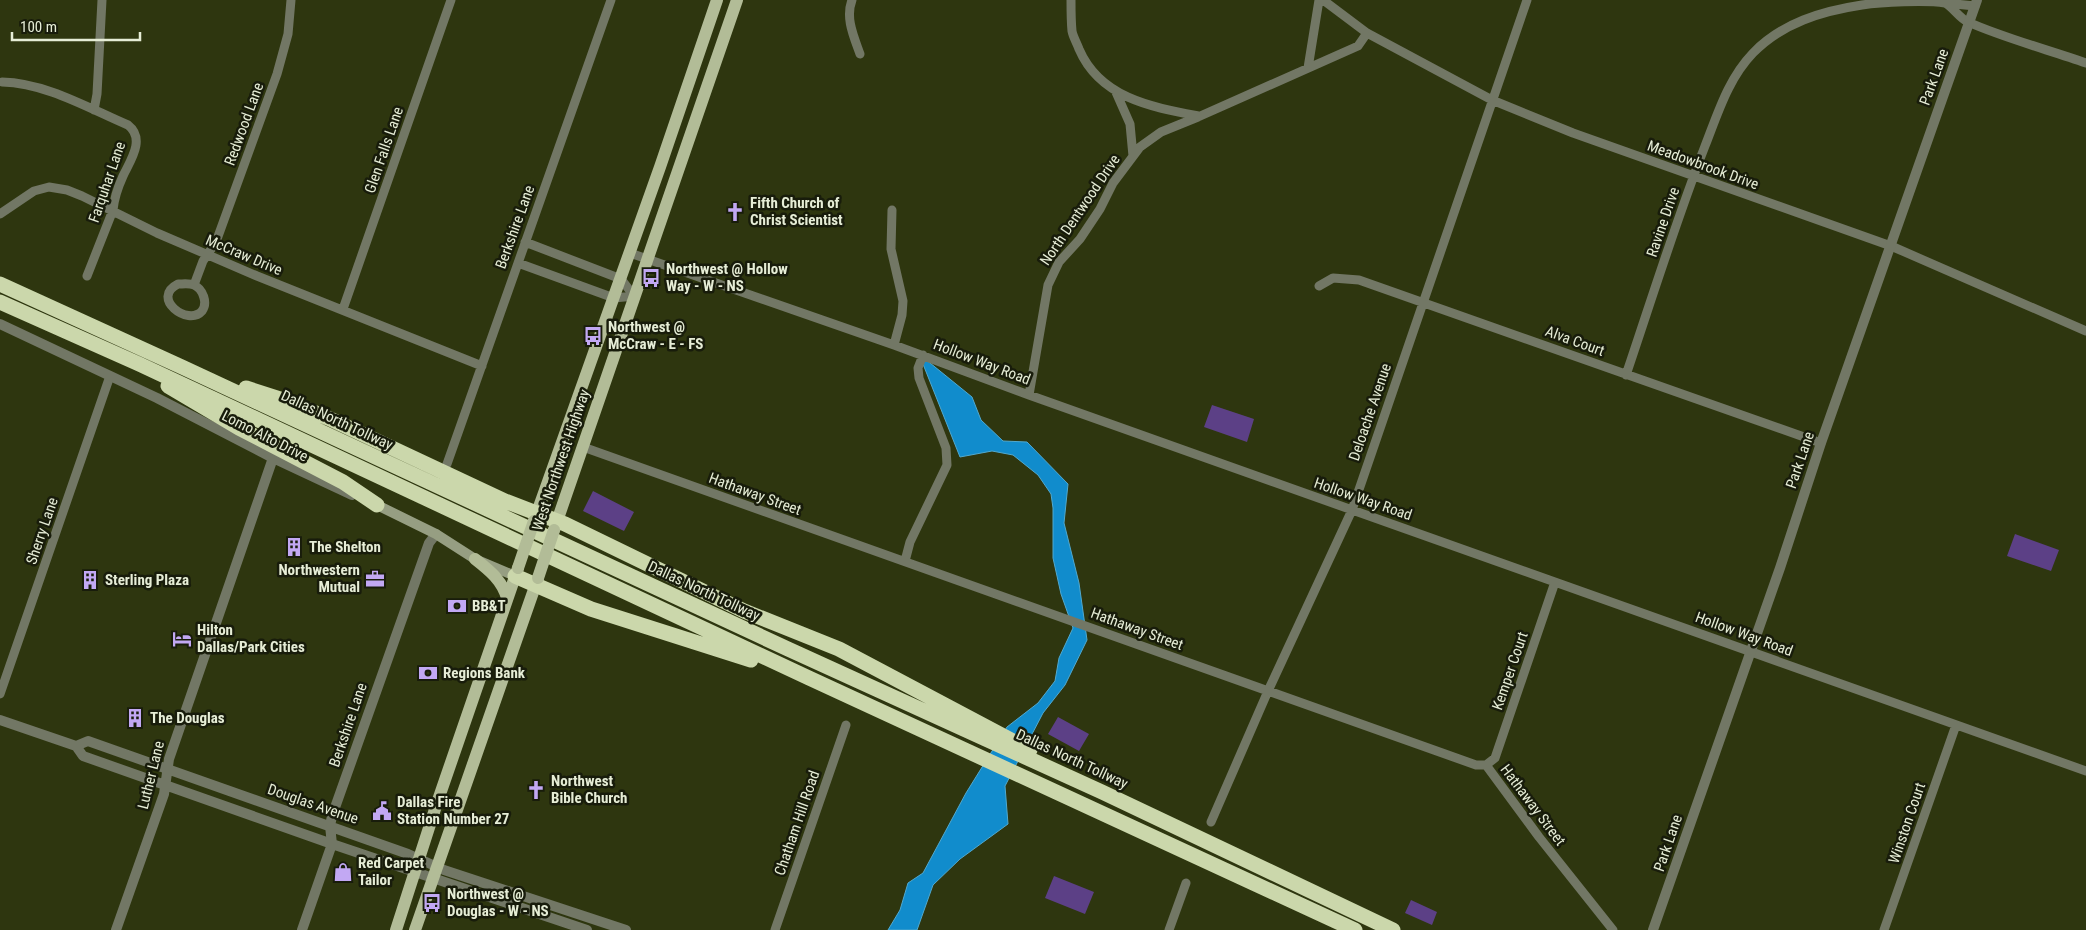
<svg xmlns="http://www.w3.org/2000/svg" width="2086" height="930" font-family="'Roboto Condensed',sans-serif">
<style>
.green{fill:#5c4086}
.water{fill:#118ccc;stroke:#51a9cf}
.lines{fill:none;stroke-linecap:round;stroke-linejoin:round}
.minor{stroke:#727765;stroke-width:9}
.tertiary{stroke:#727765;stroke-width:10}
.secondary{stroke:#969e82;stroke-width:10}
.primary{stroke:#b2bc97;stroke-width:12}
.motorway{stroke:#cbd7ab;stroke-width:15}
.primary-bridge{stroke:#b2bc97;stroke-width:12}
.labels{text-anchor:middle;stroke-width:5;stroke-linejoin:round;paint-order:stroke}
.street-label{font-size:15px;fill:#e6edd6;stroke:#181c0b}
.poi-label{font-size:15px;font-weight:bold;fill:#e6edd6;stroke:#181c0b;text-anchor:start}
</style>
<rect width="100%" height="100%" fill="#2e360f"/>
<path class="green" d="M1212,405L1254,419L1247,442L1204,427Z
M593,491L634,512L624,531L583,511Z
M2015,534L2059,550L2051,571L2007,556Z
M1058,717L1089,734L1079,751L1048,734Z
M1054,876L1094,892L1085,914L1045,898Z
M1411,900L1437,912L1432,925L1405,913Z"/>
<path class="water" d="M919,354L972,397L981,420L1003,441L1027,442L1068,484L1064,523L1079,583L1087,640L1065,685L1043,713L1005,786L1008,824L960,859L933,885L917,930H888L900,910L908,883L923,873L966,793L1007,727L1038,703L1055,681L1059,658L1073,628L1061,594L1053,558V508L1051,494L1038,475L1013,455L992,451L960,457Z"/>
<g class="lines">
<path class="minor" d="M852,0C845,18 854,37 860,54
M1071,0C1071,10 1071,21 1072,31C1073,37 1077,43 1079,49C1100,98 1151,107 1199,116
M1323,0L1367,33L1492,100L1573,133L1891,246L2086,331
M1945,3L1975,6
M1308,68L1319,0
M2,82C46,83 88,108 128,125C146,139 130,161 123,176C118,187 114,199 113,210L87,276
M1115,90L1130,124L1133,156
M94,110L97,94L102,0
M892,210L891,249L903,301L902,315L894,345
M0,214L34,191L49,187L67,190L82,196L157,233L257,276L482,366
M525,242L621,279L634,296
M630,253L894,345L1029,395L2086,771
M518,263L614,298L634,296
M178,284C183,284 190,283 194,285C203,289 208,303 202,311C188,327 150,298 178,284Z
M194,285L203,261L216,242L277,74L288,34L291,0
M1319,286L1333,278L1359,280L1821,443
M343,309L451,0
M1626,375C1652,298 1676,221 1705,146C1718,113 1728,79 1753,53C1782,23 1822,11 1862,5C1882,2 1926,0 1945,3C1953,7 1959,18 1968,22C2004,38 2049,50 2086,63
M1029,395L1048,285L1059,262L1080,239L1100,209L1113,183L1140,147L1161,132L1198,117L1358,46L1367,33
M583,447L1476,765H1486L1539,837L1613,930
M447,464L611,0
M905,561L910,542L947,465L946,448L919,378L918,368L923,355
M0,694L110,376
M1486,765L1495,758L1555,582
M1211,822L1268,691L1352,510L1527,0
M775,930L846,725
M1169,930L1186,883
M1884,930L1956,725"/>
<path class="tertiary" d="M0,324L157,398L273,458L352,495
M0,720L76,746L83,756L332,844L587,930
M76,746L88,741L408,854L444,870L626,930
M116,930L164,794L169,759L273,458
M302,930L332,844L330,826L332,816L429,543L436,534
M1653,930L1780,568L1821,443L1977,0"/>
<path class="secondary" d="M377,505L436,534L475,559L515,576"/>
<path class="primary" d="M534,521L660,167L717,0
M554,530L737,0
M475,559C489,570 502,580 507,598
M396,930L436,806L518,568
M415,930L538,578"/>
<path class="motorway" d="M0,284L182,367L788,649L1102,792L1393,930
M0,302L139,364L809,678L1355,930
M168,386L239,428L343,482L377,505
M246,388L286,401L328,418L505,501L565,524L744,611L839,649L1030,750
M515,576L591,609L751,660"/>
<path class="primary-bridge" d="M518,568L534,521
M538,578L554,530"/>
</g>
<defs>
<g id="church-bare" transform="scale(1.5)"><path d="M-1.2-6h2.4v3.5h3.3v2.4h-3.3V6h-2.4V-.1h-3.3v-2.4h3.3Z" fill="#c2a8f3" stroke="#181c0b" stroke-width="2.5" paint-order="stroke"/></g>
<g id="bus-bare" transform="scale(1.5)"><path d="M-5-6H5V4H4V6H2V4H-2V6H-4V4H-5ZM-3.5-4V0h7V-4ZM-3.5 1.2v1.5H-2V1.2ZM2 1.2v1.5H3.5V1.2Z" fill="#c2a8f3" stroke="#181c0b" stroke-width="2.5" paint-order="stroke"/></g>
<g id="building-bare" transform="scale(1.5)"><path d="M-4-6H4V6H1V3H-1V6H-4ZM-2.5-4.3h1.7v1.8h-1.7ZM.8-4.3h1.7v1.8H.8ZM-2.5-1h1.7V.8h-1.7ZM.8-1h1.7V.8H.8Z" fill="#c2a8f3" stroke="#181c0b" stroke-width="2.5" paint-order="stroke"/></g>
<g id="office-bare" transform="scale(1.5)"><path d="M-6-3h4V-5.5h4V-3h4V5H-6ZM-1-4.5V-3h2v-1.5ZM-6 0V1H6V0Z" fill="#c2a8f3" stroke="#181c0b" stroke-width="2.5" paint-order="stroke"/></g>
<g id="bank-bare" transform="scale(1.5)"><path d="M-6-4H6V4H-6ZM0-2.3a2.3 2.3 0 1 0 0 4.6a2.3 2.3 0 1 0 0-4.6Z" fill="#c2a8f3" stroke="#181c0b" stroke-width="2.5" paint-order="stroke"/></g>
<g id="hotel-bare" transform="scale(1.5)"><path d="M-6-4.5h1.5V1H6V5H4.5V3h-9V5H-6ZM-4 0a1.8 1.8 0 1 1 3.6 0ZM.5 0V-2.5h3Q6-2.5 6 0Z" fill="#c2a8f3" stroke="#181c0b" stroke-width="2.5" paint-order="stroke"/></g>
<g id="civic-bare" transform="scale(1.5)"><path d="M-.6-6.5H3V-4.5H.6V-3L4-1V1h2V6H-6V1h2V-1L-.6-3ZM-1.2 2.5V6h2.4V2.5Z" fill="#c2a8f3" stroke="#181c0b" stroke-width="2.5" paint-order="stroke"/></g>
<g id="shop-bare" transform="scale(1.5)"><path d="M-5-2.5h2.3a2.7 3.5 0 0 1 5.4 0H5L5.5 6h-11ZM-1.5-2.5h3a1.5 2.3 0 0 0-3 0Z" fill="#c2a8f3" stroke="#181c0b" stroke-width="2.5" paint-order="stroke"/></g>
</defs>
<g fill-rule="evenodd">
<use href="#church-bare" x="735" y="212"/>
<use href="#bus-bare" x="651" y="278"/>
<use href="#bus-bare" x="593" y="336"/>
<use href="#building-bare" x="294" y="547"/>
<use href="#office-bare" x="375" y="579"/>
<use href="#building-bare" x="90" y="580"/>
<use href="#bank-bare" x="457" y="606"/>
<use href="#hotel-bare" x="182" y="639"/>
<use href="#bank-bare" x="428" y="673"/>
<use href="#building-bare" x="135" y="718"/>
<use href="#church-bare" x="536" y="790"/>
<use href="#civic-bare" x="382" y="811"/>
<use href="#shop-bare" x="343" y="872"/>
<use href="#bus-bare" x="432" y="903"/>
</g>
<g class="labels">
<g class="street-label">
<text transform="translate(1934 77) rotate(-70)" y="5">Park Lane</text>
<text transform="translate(244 124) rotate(-70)" y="5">Redwood Lane</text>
<text transform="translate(384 150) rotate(-71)" y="5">Glen Falls Lane</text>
<text transform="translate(1703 165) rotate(20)" y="5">Meadowbrook Drive</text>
<text transform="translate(107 182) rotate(-71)" y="5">Farquhar Lane</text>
<text transform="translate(1080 210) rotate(-56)" y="5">North Dentwood Drive</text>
<text transform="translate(1663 222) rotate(-71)" y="5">Ravine Drive</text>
<text transform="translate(515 227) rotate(-70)" y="5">Berkshire Lane</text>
<text transform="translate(244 255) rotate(23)" y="5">McCraw Drive</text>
<text transform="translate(1575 341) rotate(20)" y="5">Alva Court</text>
<text transform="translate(982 362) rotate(21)" y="5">Hollow Way Road</text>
<text transform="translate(1370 412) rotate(-71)" y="5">Deloache Avenue</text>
<text transform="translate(337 420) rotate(25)" y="5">Dallas North Tollway</text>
<text transform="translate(265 436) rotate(27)" y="5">Lomo Alto Drive</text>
<text transform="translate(561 460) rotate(-71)" y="5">West Northwest Highway</text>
<text transform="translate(1800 460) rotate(-71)" y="5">Park Lane</text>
<text transform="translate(755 494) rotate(20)" y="5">Hathaway Street</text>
<text transform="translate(1363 499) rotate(19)" y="5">Hollow Way Road</text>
<text transform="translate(42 531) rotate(-71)" y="5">Sherry Lane</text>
<text transform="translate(704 591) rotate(25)" y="5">Dallas North Tollway</text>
<text transform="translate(1137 629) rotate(20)" y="5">Hathaway Street</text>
<text transform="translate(1744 634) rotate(20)" y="5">Hollow Way Road</text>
<text transform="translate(1510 671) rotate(-71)" y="5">Kemper Court</text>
<text transform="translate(348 725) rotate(-71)" y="5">Berkshire Lane</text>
<text transform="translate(1072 759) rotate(25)" y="5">Dallas North Tollway</text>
<text transform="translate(151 775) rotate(-76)" y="5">Luther Lane</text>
<text transform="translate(313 804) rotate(19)" y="5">Douglas Avenue</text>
<text transform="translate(1533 805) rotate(53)" y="5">Hathaway Street</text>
<text transform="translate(797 823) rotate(-71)" y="5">Chatham Hill Road</text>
<text transform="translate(1907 823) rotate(-71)" y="5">Winston Court</text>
<text transform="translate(1668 843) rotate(-71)" y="5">Park Lane</text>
</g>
<g class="poi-label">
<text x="750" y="208">Fifth Church of<tspan x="750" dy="17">Christ Scientist</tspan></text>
<text x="666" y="274">Northwest @ Hollow<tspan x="666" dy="17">Way - W - NS</tspan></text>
<text x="608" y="332">Northwest @<tspan x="608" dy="17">McCraw - E - FS</tspan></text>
<text x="309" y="552">The Shelton</text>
<text x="360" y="575" text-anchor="end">Northwestern<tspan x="360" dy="17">Mutual</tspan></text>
<text x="105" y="585">Sterling Plaza</text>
<text x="472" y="611">BB&amp;T</text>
<text x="197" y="635">Hilton<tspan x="197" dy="17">Dallas/Park Cities</tspan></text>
<text x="443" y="678">Regions Bank</text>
<text x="150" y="723">The Douglas</text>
<text x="551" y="786">Northwest<tspan x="551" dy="17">Bible Church</tspan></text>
<text x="397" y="807">Dallas Fire<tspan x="397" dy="17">Station Number 27</tspan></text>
<text x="358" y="868">Red Carpet<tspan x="358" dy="17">Tailor</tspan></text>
<text x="447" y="899">Northwest @<tspan x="447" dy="17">Douglas - W - NS</tspan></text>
</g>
</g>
<path d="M12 32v8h128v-8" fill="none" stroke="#e6edd6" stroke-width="2.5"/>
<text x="20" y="32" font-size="15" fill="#e6edd6" stroke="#181c0b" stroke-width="4" paint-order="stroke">100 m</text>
</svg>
